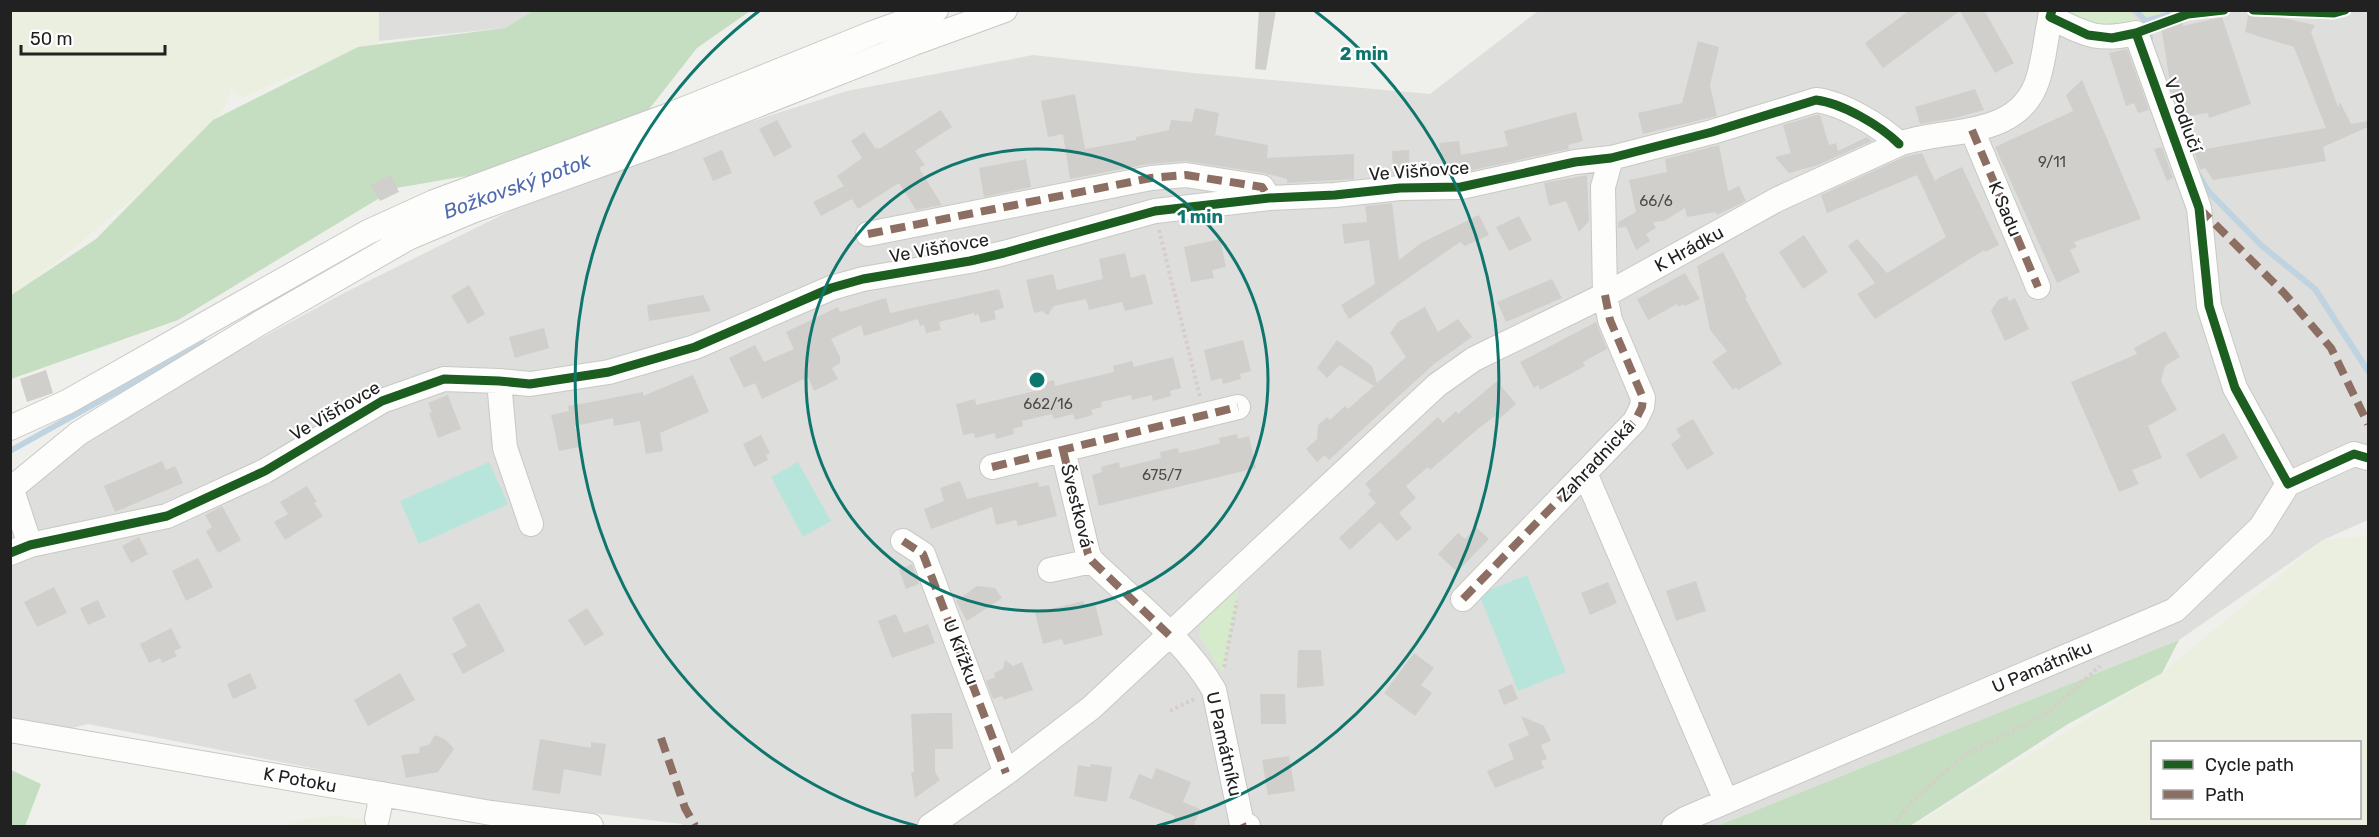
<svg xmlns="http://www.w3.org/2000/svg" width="2379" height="837" font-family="Rubik,sans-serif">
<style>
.built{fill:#dededc}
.farmland{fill:#ebefdf;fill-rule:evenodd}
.grass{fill:#d6ebcb}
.forest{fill:#c5ddc1}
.pitch{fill:#b8e5db}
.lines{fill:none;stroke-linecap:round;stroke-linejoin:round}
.stream{stroke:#bfd3e0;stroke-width:6}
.building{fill:#d0cfcc}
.minor-casing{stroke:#c8c8c6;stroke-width:26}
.path{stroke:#d7ceca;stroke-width:4;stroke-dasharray:3 3;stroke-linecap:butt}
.minor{stroke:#fdfdfc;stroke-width:24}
.quiet{stroke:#8d6e63;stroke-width:8;stroke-dasharray:15 8;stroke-linecap:butt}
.cycleway-casing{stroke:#fff;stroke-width:13}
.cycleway{stroke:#1b5e20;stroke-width:9}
.ring{fill:none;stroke:#0f766e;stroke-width:3}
.labels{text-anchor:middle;stroke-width:4.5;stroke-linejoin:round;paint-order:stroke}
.number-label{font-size:15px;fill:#4d4c4c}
.street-label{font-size:18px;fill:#212121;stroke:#fff}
.water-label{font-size:20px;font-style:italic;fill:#506bae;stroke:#fff}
.centre{fill:#0f766e;stroke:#fff;stroke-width:3}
.ring-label{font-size:18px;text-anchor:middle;font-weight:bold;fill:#0f766e;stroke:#fff;stroke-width:4.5;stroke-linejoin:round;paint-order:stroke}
</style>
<rect width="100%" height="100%" fill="#efefeb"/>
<path class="built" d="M379,11H533L505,28L379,41Z
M1538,11H2368V520L2323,540L2179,640L1717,826H684L682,824L454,796L88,724L11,743L10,475L344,293L583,175L847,91L1033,55L1193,73L1430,94Z"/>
<path class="farmland" d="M11,11H379V41L371,48L291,76L243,97L233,91L234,81L225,106L208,132L185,156L28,285L11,297Z
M2368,536V826H1913L2162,673L2323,540ZM2152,742H2360V818H2152Z
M337,816L357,819L397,826H283L307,819Z"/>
<path class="grass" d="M2072,11H2129L2140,25C2119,26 2086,31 2072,11Z
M2189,11L2149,24L2139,11V10Z
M1239,588L1223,674L1199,636L1201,625Z"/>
<path class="forest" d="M533,11H750L697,48L617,150L396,188L178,320L11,379L10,296L96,239L213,120L358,47L505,28Z
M2179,640L2162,673L2068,724L1910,826H1717Z
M11,770L41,784L25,826H11Z"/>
<path class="pitch" d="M489,462L508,504L419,544L400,501Z
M798,462L831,521L803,537L771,477Z
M1527,575L1566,672L1518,691L1479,594Z"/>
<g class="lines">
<path class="stream" d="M2135,10L2146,21L2150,38
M2146,21L2168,15
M2198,174L2208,191L2262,246L2315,289L2368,371
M10,451L204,343"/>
</g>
<path class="building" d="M1259,10H1276L1266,70L1255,69Z
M1910,10H1984L2014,63L1995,73L1960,11L1883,68L1865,43Z
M2249,11L2315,25L2311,32L2338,107L2340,102L2351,124L2368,121V127L2323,147L2326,161L2213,180L2205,168L2200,170L2194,151L2326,128L2294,47L2245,32Z
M2222,17L2251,104L2209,118L2208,113L2181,117L2171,88L2161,26L2183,22V26Z
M1698,41L1719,47L1710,85L1717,116L1643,134L1638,113L1682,103Z
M2127,49L2149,110L2138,113L2134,103L2126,106L2109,53Z
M2082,80L2141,219L2074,242L2077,247L2070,250L2080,272L2057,283L1995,147L2073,111L2066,95Z
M1975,89L1984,110L1955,118L1920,124L1915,107Z
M1075,94L1085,149L1136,140V137L1169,130L1171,120L1192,122L1195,108L1219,113L1215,135L1268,145L1267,158L1354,154V179L1287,183V179L1264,173L1185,161L1148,164L1070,179L1063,134L1048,137L1041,101Z
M941,110L952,127L915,151L925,165L919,168L942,205L916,210L899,183L858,209L852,199L821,216L813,202L844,186L837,176L862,158L851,141L864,132L876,149L878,147L879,149Z
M1576,112L1583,141L1568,145L1569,149L1459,173H1444L1439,143L1459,141L1461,155L1508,146L1504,131Z
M1817,115H1820L1829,145L1836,143L1838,151L1867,137L1872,141L1818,165L1789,173L1775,157L1791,153L1783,125Z
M777,120L792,147L774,157L759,129Z
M1719,145L1728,191L1739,186L1746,201L1717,215L1716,212L1687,217L1685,208L1664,221L1653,222L1656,228L1646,234L1650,241L1636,250L1626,227L1618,228V222L1636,212L1629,180L1667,172L1665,159Z
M2162,147L2173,178L2167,181L2154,149Z
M722,150L732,173L713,181L703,158Z
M1409,150L1410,174H1393L1392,151Z
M1922,153L1935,181L1940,177L1962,167L1999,245L1985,252L1984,250L1875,319L1857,294L1875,283L1848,246L1857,239L1887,273L1946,237L1917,175L1827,213L1821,195L1904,157Z
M1026,159L1031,187L984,197L979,168Z
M391,175L399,192L380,201L371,185Z
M1587,175L1589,221L1579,232L1566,201L1549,206L1544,183Z
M1392,203L1399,260L1421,243L1479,215L1489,235L1465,246L1460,242L1349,319L1341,305L1375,284L1369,240L1344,244L1342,224L1367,222L1365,206Z
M1519,216L1532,240L1509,251L1496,227Z
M1804,235L1828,272L1803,289L1779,252Z
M1220,239L1226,267L1212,270L1214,278L1191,282L1184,247Z
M1723,252L1747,297L1745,298L1782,364L1738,390L1736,387L1733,390L1712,362L1727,351L1710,330L1697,266Z
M1125,253L1131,278L1145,274L1153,304L1125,311L1122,302L1089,310L1086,299L1054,306L1048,315L1042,311L1034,313L1026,280L1053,274L1057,290L1103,279L1099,259Z
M1685,273L1700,299L1685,306L1682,304L1679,307L1677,304L1648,320L1637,299Z
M1552,279L1562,298L1506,322L1497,302Z
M469,285L485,314L468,324L451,296Z
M999,289L1004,308L994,311L996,319L981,323L978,314L975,316L974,313L939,322L941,330L926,333L924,325L920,326L918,319L864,336L861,325L831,339L840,357V363L832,368L838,379L814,391L808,377L762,399L755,383L744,388L729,358L755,345L764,362L794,349L786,332L838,307L840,312L886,298L890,313Z
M703,295L711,311L649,321L647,305Z
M2007,296L2009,301L2015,298L2029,329L2005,341L1991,311L1998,300Z
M1425,307L1438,332L1458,319L1472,337L1434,364L1329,460L1325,455L1317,462L1306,449L1317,439L1318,425L1327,417L1330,420L1345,406L1348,409L1374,386L1340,365L1327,378L1317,368L1337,340L1372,366L1377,383L1406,357L1390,333L1398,322Z
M1596,322L1607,349L1583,362L1585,366L1540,390L1538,385L1534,388L1520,362Z
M544,328L549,348L515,358L509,337Z
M2165,331L2180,357L2165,366L2161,381L2177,410L2148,426L2162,458L2132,470L2139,484L2119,492L2071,382L2137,354L2134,348Z
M1243,340L1251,371L1240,374L1241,379L1223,384L1222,378L1211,381L1204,350Z
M1173,357L1181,388L1170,391L1171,396L1153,401L1152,395L1132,400L1131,395L1101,402L1102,407L1091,410L1093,415L1075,420L1073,414L1054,419L1052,414L1022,421L1023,426L1013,429L1014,434L996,439L995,433L975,438L974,433L963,435L956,404L975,399L976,405L1035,391L1034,385L1054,380L1055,386L1114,372L1113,366L1132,361L1134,367Z
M46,370L53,393L27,402L20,379Z
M693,375L709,412L660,433L663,451L646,454L640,421L614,426L613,418L575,426L579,447L559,451L551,415L569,411L568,406L591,402L643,392V396Z
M1497,381L1516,404L1498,420L1495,416L1479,428L1430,470L1428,467L1406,486L1416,498L1399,513L1412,528L1397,541L1380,522L1350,550L1339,538L1376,503L1368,494L1371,491L1365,484L1438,417L1443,423L1456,411L1458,414Z
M448,395L461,429L438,438L429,413L432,412L428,403Z
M1693,419L1714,454L1687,470L1671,444L1681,437L1676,429Z
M2224,433L2238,458L2200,479L2186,454Z
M1237,434L1238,439L1249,436L1256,468L1099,506L1092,475L1102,472L1101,467L1119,462L1120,468L1161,458L1160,452L1178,448L1179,453L1198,449L1220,443L1219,438Z
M761,435L770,453L766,455L768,460L754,467L743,444Z
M162,461L166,470L175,466L183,483L115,512L104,486Z
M960,481L967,499L1038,482L1039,487L1049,485L1057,516L1018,526L1016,520L996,525L992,507L931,529L924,509L944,501L940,488Z
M307,486L317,502L314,503L323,516L285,540L274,522L288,514L280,502Z
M222,506L241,540L218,553L206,531L212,527L205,515Z
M1476,527L1489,539L1457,572L1438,554L1458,533L1465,539Z
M139,537L148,554L131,563L122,546Z
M198,558L213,587L186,601L172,571Z
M912,564L919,584L906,589L899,570Z
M1696,581L1706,611L1676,621L1666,591Z
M1608,582L1617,603L1590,615L1581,593Z
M977,586L995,588L1002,598L967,621L956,601Z
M54,587L67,613L37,627L24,602Z
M98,600L106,617L88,625L80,608Z
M1083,601L1085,607L1095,604L1103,635L1064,645L1062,639L1043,644L1035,613Z
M479,603L505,651L463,674L452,654L467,646L452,618Z
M587,608L604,634L585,646L568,620Z
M896,614L904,633L928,624L935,643L892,658L878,621Z
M171,628L181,648L174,651L177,656L162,663L160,658L149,663L140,644Z
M1298,650H1321L1324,686L1297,688Z
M1414,653L1434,668L1421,685L1432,693L1415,716L1384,693Z
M1005,660L1013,666L1022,662L1033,690L1004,700L1002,696L993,699L986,681L995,677L994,673L1003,669Z
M250,673L257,688L233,699L227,684Z
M400,673L415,700L368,726L354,700Z
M1512,684L1518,699L1504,705L1498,690Z
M1260,694H1285L1286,724H1261Z
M932,713H952L953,749H935V772L940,780L915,798L911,772H914L911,714Z
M1521,716L1544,726L1551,741L1541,745L1547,759L1541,761L1544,768L1495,788L1487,771L1514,759L1508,744L1529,735Z
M435,735L446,740L454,749L438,772L406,778L401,755L419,753L420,747L429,745Z
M540,739L591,748V742L606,744L601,776L564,769L560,794L532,790Z
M1289,756L1295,791L1268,795L1262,760Z
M1091,764L1112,767L1107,802L1074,796L1078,765L1090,767Z
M1156,768L1191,782L1183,802L1200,809L1194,826H1171L1175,816L1129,798L1139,774L1152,779Z"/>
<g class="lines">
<g class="minor-casing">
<path id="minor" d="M2050,17C2085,34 2096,42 2136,33L2199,208L2209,306L2235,388L2288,484
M1972,130L2038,287
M868,234L1151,178L1186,175L1262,187L1269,198
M499,381L505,448L531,524
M10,428L67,402L368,232L434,202L667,116L873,33L936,10
M1063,450L1088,554L1092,561C1132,599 1186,641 1214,690L1242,824L1248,826
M992,467L1238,407
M1585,473L1726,801
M10,484L30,545
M12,488L79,433L260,323L408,238L472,211L669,140L914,43L1005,10
M903,541L923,554L1006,773
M10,553L30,545L167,516L265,471L382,401L444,379L499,381L530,384L609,372L695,347L831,288L863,279L970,261L1004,253L1155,211L1269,198L1335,195L1400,188L1461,187L1575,162L1611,158L1712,132L1816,100C1842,103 1881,126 1899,144
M1050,570L1092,561
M1463,599L1635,421L1642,407L1643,398L1610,320L1605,295L1603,187L1611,158
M10,730L491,813L591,826
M377,819L382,794
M930,826L1006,773L1091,708L1437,385L1474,359L1605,295L1778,199L1899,144C1947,127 2019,140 2038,79C2045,57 2046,33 2052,10
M1674,826L1685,819L2175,610L2261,527L2288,484L2354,454L2368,458"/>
</g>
<path class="path" d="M2253,10L2334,13L2345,10
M2156,25L2188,14L2224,10
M1159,230L1200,397
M1224,667L1237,601
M1170,711L1194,699
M1891,826L1916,798L1963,756L2048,713L2100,666"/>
<use href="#minor" class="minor"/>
<path class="quiet" d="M1972,130L2038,287
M2199,208L2284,293L2331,348L2368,424
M868,234L1151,178L1186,175L1262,187L1269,198
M1063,450L1088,554L1092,561L1170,636
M992,467L1238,407
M903,541L923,554L1006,773
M1463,599L1635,421L1642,407L1643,398L1610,320L1605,295
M661,738L685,808L695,826
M1242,824L1243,826"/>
<g class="cycleway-casing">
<path id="cycleway" d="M2052,10L2050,17L2088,35L2112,38L2136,33L2188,14L2224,10
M2253,10L2334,13L2345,10
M2136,33L2199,208L2209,306L2235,388L2288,484L2354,454L2368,458
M10,553L30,545L167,516L265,471L382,401L444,379L499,381L530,384L609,372L695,347L831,288L863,279L970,261L1004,253L1155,211L1269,198L1335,195L1400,188L1461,187L1575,162L1611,158L1712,132L1816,100C1842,103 1881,126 1899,144"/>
</g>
<use href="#cycleway" class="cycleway"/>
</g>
<g class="ring">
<circle cx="1037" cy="380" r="231"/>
<path d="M917 826A462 462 0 0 1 759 11M1315 11A462 462 0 0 1 1157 826"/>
</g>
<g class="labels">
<g class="number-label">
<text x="2052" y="167">9/11</text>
<text x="1656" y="206">66/6</text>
<text x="1048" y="409">662/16</text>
<text x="1162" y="480">675/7</text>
</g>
<g class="street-label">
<text transform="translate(2183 115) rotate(70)" y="6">V Podlučí</text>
<text transform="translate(1419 171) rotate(-4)" y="6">Ve Višňovce</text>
<text transform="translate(2005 209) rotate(67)" y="6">K Sadu</text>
<text transform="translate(939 248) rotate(-10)" y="6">Ve Višňovce</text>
<text transform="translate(1689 249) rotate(-29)" y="6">K Hrádku</text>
<text transform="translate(335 411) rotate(-30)" y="6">Ve Višňovce</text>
<text transform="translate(1596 461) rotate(-47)" y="6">Zahradnická</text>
<text transform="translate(1077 506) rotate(76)" y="6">Švestková</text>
<text transform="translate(961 652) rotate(69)" y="6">U Křížku</text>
<text transform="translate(2042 667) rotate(-23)" y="6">U Památníku</text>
<text transform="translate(1224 744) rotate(77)" y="6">U Památníku</text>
<text transform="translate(300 780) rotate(10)" y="6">K Potoku</text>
</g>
<g class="water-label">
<text transform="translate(517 186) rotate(-20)" y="7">Božkovský potok</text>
</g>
</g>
<circle cx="1037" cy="380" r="9" class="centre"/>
<g class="ring-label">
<text x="1364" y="60">2 min</text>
<text x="1200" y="223">1 min</text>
</g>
<rect width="2379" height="837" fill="none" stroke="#212121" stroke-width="24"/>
<rect x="2151" y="741" width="210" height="78" fill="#ffffff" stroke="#a6a6a6" stroke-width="1.5"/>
<rect x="2163" y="760" width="30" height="9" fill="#1b5e20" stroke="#a6a6a6" stroke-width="1.5"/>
<text x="2205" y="771" font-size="18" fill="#212121">Cycle path</text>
<rect x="2163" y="790" width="30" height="9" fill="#8d6e63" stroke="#a6a6a6" stroke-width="1.5"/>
<text x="2205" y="801" font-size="18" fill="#212121">Path</text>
<path d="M21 45v9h144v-9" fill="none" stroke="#212121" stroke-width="3"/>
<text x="30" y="45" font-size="18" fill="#212121" stroke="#ffffff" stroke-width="4.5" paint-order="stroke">50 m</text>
</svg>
